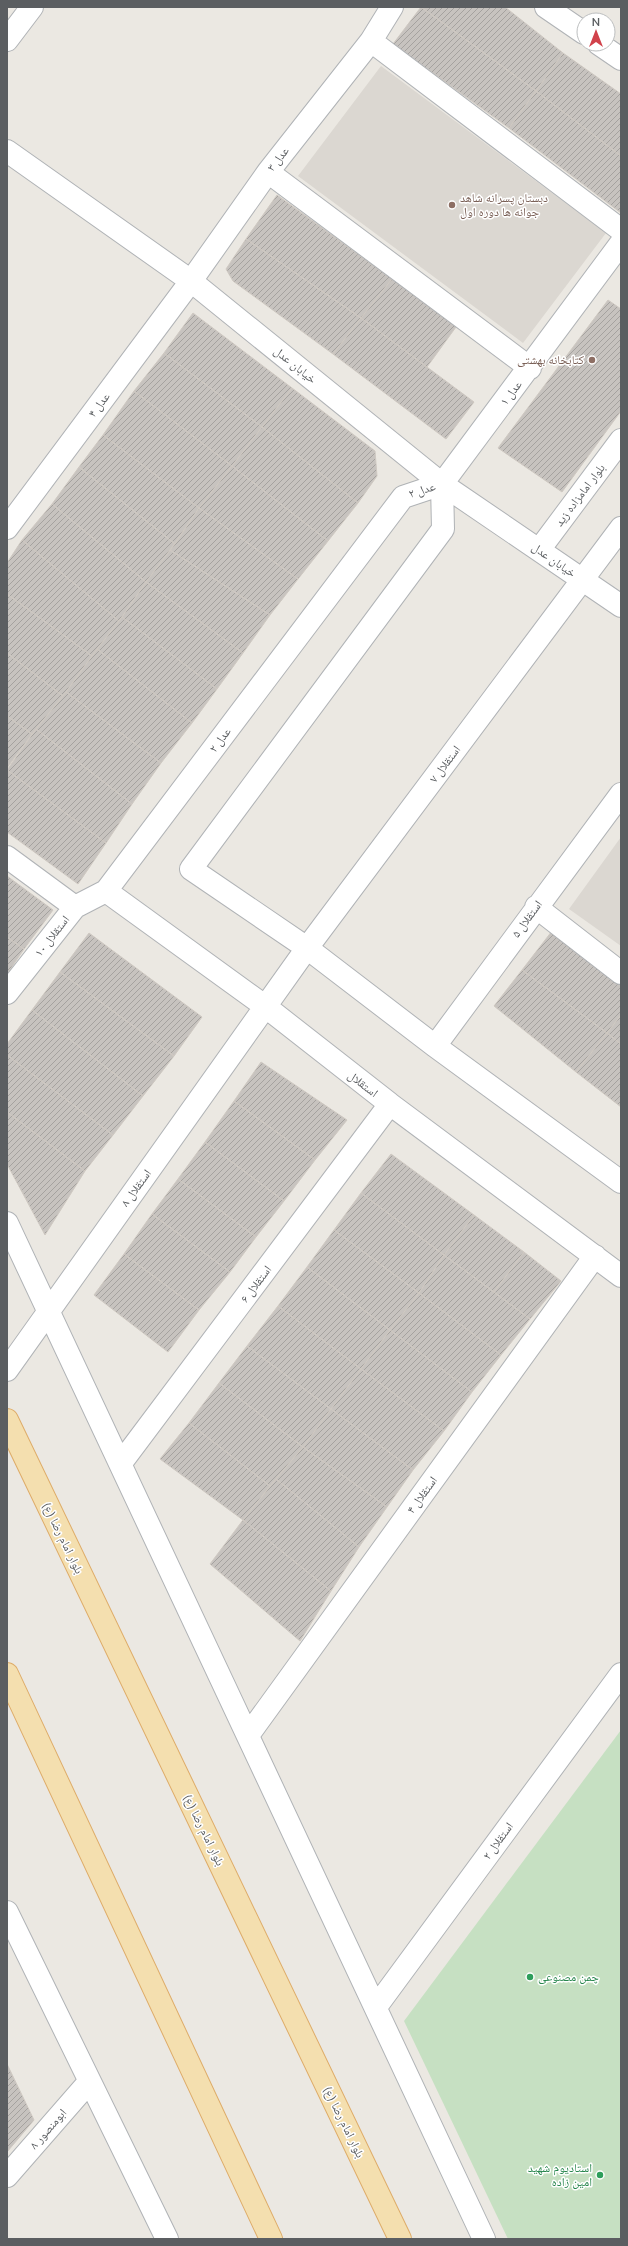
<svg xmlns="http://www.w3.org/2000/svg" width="628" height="2246" font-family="Mulish,'Noto Naskh Arabic',sans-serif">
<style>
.education{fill:#dbd7d1}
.pitch{fill:#c6e0c2}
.building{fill:url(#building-hatch);stroke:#cfc9c2}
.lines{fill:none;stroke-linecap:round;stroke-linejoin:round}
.minor-casing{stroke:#b0b3b6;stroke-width:24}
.major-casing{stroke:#deac69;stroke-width:24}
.minor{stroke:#fff;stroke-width:22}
.major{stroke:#f4dfaf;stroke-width:22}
.education-dot{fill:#8d6e63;stroke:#fff;stroke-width:1.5}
.leisure-dot{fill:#2e9e5b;stroke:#fff;stroke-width:1.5}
.labels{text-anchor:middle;stroke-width:3;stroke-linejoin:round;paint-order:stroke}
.street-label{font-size:12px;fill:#5b5e61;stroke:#fff}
.education-label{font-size:12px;fill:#785e54;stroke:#fff;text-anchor:start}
.leisure-label{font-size:12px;fill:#27864d;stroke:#fff;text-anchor:start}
</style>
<defs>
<pattern id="building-hatch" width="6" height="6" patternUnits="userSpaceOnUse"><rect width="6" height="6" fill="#c7c3bf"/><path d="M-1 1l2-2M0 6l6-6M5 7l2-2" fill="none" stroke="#a5a29f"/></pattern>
</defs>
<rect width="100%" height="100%" fill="#ebe8e2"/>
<path class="education" d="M381,66L606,233L523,343L298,176Z
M621,837V946L569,909Z"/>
<path class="pitch" d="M621,1730V2239H508L404,2021Z"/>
<path class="building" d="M421,7L536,91L509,128L393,44Z
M421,7H505L563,53L536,91Z
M563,53L621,94V156L536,91Z
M536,91L621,156V213L509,128Z
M277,195L392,279L361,318L246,239Z
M246,239L361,318L333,354L233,281L226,269Z
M392,279L456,327L427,367L361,318Z
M608,300L621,309V411L562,492L498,448Z
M193,313L292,388L262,427L164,353Z
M361,318L474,402L446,439L333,354Z
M164,353L262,427L232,466L134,391Z
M292,388L375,451L377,476L358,503L262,427Z
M134,391L232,466L199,508L103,435Z
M262,427L358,503L328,541L232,466Z
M103,435L199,508L175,544L79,467Z
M232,466L328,541L298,579L199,508Z
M79,467L175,544L146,582L52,504Z
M52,504L146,582L119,621L22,540Z
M199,508L298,579L270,615L170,550Z
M22,540L119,621L92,656L7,594V563Z
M170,550L270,615L243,653L146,582Z
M146,582L243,653L217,689L122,617Z
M7,594L92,656L63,696L7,653Z
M122,617L217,689L192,723L97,649Z
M97,649L192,723L161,763L66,692Z
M7,653L63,696L32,734L7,716Z
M66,692L161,763L132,804L36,729Z
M7,716L32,734L7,768Z
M36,729L132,804L106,843L7,770Z
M7,770L106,843L78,884L7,832Z
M7,876L53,910L24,949L7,937Z
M552,931L621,982V1015L607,1033L522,970Z
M89,933L202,1017L174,1056L60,972Z
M7,937L24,949L7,974Z
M522,970L607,1033L576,1072L494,1006Z
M60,972L174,1056L143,1096L32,1010Z
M32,1010L143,1096L113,1135L7,1055V1044Z
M621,1015V1044L607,1033Z
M607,1033L621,1044V1107L576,1072Z
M7,1055L113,1135L85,1171L7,1112Z
M261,1062L347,1120L315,1160L234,1101Z
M234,1101L315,1160L284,1201L205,1142Z
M7,1112L85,1171L45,1235L7,1164Z
M205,1142L284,1201L256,1237L178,1179Z
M391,1154L474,1215L444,1255L361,1193Z
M178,1179L256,1237L230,1272L152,1214Z
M361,1193L444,1255L419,1293L334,1230Z
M152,1214L230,1272L199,1310L124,1254Z
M474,1215L524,1252L494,1292L444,1255Z
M334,1230L419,1293L390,1330L307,1267Z
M524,1252L561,1281L530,1319L494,1292Z
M124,1254L199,1310L168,1352L94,1295Z
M444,1255L530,1319L501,1355L419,1293Z
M307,1267L390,1330L361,1369L278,1306Z
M419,1293L501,1355L472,1392L390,1330Z
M278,1306L361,1369L331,1409L247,1346Z
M390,1330L472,1392L444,1431L361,1369Z
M247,1346L331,1409L303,1447L219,1383Z
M361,1369L444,1431L413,1470L331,1409Z
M219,1383L303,1447L270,1486L189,1423Z
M331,1409L413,1470L387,1507L303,1447Z
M189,1423L270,1486L243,1520L160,1459Z
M303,1447L387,1507L359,1547L276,1479Z
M276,1479L359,1547L331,1591L243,1520Z
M243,1520L331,1591L300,1641L210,1564Z
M7,2064L34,2120L7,2152Z"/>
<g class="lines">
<g class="minor-casing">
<path id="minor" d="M546,7L584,33
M7,40L32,7
M371,41L621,230
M599,44L621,59
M7,151L191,281L442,484L621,606
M268,172L530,368
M442,484L443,529L191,869L307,948L435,1046L621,1182
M442,484L621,243
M7,528L191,281L268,172L371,41L392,7
M539,550L621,440
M7,857L75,907
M106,891L266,1007L390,1104L621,1276
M536,907L621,973
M7,993L75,907L106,891L403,497L442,484
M435,1046L621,794
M7,1223L484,2239
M7,1370L307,948L621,528
M121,1463L390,1104
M249,1734L595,1256
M7,1912L167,2239
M376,2007L621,1674
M7,2176L89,2082"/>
</g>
<g class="major-casing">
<path id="major" d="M7,1420L400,2239
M7,1674L271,2239"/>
</g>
<use href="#minor" class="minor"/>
<use href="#major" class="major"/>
</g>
<g class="education-dot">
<circle cx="452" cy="205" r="4"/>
<circle cx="592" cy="360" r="4"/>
</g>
<g class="leisure-dot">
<circle cx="530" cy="1977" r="4"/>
<circle cx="600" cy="2175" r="4"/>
</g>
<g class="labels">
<g class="street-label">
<text transform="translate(278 159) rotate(-52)" y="4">عدل ۳</text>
<text transform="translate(295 365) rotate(39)" y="4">خیابان عدل</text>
<text transform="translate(511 393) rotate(-53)" y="4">عدل ۱</text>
<text transform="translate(99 405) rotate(-53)" y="4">عدل ۴</text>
<text transform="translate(422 490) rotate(-18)" y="4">عدل ۲</text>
<text transform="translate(580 495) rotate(-53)" y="4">بلوار امامزاده زید</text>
<text transform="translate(554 560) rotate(35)" y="4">خیابان عدل</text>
<text transform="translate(220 740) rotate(-53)" y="4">عدل ۲</text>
<text transform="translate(445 764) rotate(-53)" y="4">استقلال ۷</text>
<text transform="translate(527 919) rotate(-54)" y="4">استقلال ۵</text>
<text transform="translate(52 936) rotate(-52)" y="4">استقلال ۱۰</text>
<text transform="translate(363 1084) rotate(38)" y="4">استقلال</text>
<text transform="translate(136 1188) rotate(-54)" y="4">استقلال ۸</text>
<text transform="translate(256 1284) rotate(-53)" y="4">استقلال ۶</text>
<text transform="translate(422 1495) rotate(-54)" y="4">استقلال ۴</text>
<text transform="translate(63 1538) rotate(64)" y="4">بلوار امام رضا (ع)</text>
<text transform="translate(204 1830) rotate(64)" y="4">بلوار امام رضا (ع)</text>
<text transform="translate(498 1841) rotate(-54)" y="4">استقلال ۲</text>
<text transform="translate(344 2122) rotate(64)" y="4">بلوار امام رضا (ع)</text>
<text transform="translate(48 2129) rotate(-49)" y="4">ابومنصور ۸</text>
</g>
<g class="education-label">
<text x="460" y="202">دبستان پسرانه شاهد<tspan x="460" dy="14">جوانه ها دوره اول</tspan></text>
<text x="584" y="364" text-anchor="end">کتابخانه بهشتی</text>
</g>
<g class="leisure-label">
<text x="538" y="1981">چمن مصنوعی</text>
<text x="592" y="2172" text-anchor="end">استادیوم شهید<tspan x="592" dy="14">امین زاده</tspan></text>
</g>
</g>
<rect width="628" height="2246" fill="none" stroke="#5b5e61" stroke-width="16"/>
<g transform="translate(596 32)"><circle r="19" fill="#ffffff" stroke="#bdbfc0"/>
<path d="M0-3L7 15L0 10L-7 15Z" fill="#d1424b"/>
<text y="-6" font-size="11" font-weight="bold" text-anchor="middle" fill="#5b5e61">N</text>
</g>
</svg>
